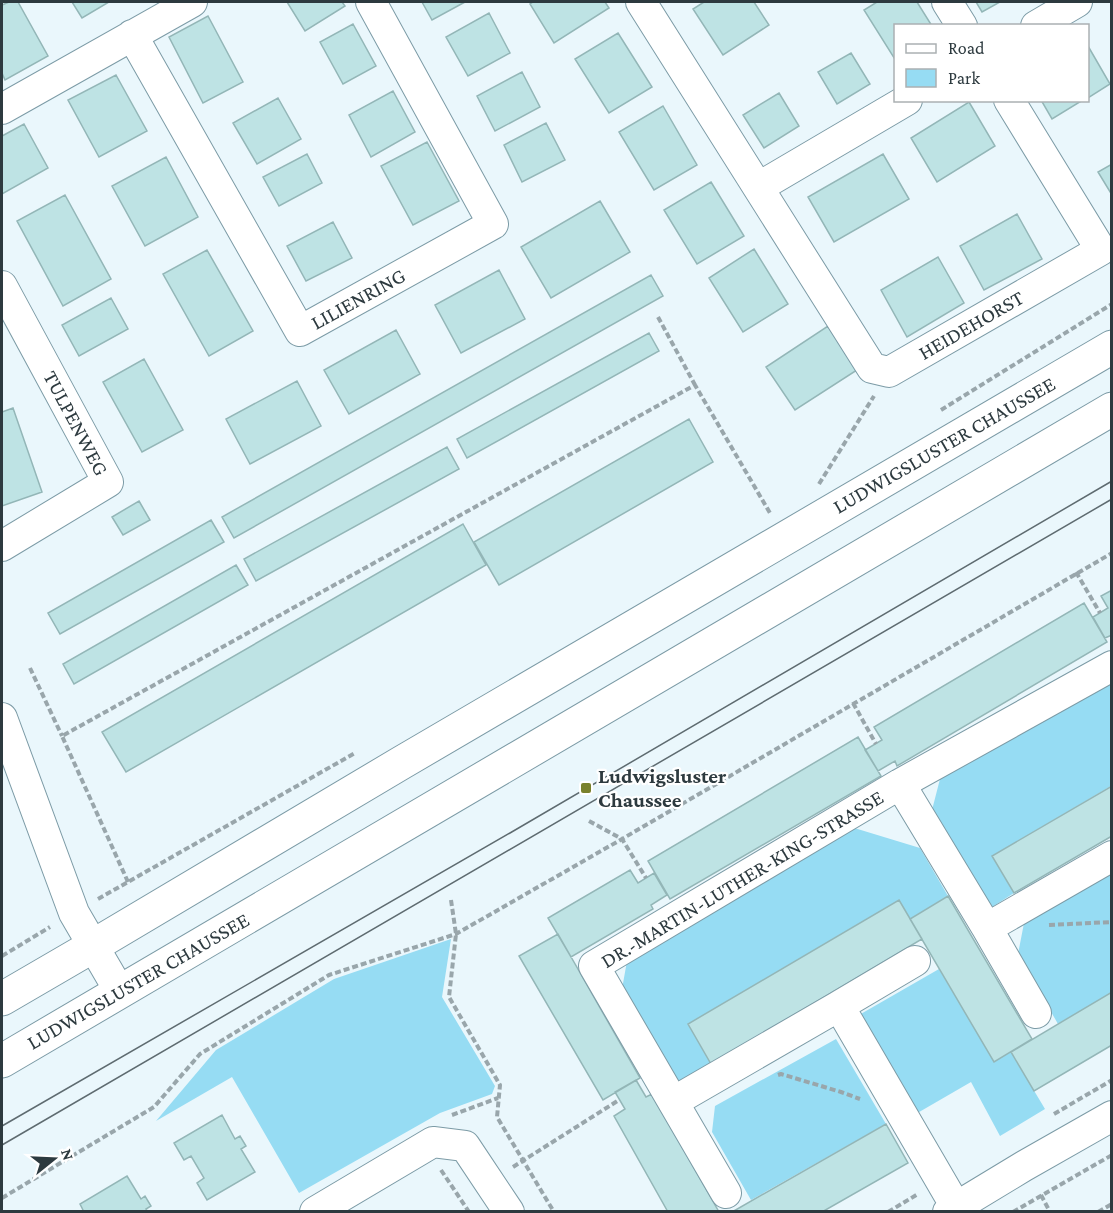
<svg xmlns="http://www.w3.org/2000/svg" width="1113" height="1213" font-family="'Crimson Pro',serif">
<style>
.green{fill:#96dcf3}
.building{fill:#bee3e4;stroke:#93b6b7;stroke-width:1.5}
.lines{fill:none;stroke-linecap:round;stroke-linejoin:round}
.street-casing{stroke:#7c9ba6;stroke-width:32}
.secondary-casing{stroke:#7c9ba6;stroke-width:35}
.path{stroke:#99a6ab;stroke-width:4;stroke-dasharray:6 3;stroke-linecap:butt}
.street{stroke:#fff;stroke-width:30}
.secondary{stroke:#fff;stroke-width:33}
.tram{stroke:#5e6b70;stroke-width:1.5}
.poi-dot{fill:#79812c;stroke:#fff;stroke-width:2}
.labels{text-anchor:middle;stroke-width:4.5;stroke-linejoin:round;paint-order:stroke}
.street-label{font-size:21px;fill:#2d3a3f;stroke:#fff}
.poi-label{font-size:21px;font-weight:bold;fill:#2d3a3f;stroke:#fff;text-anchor:start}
</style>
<rect width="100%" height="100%" fill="#eaf7fc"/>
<path class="green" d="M1111,681V786L992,856L1014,893L989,909L932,810L940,779Z
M851,827L920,848L948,896L910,919L899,900L688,1024L711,1064L678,1084L622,989L627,961Z
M1111,870V993L1058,1024L1018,954L1025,918Z
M451,939L442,997L495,1086L492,1094L440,1113L299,1193L232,1077L156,1121L216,1050L334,979Z
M939,969L994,1061L1011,1052L1045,1109L1000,1136L971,1082L914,1115L859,1015Z
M836,1039L886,1124L751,1200L712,1132L715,1106Z"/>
<path class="building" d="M9,2H18L48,56L5,80L2,73V5Z
M72,2H109L82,18Z
M287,2H342L345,6L305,31Z
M422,2H465L432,20Z
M533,2H605L609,8L554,43L530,4Z
M704,2H754L769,25L723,55L693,9Z
M877,2H917L932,26H896V61L864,10Z
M976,2H1000L982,12Z
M489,13L510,53L468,76L446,37Z
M208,16L243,82L203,103L169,37Z
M353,24L376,66L343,84L320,42Z
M618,33L652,87L609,113L575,59Z
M1088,46L1110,84L1088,98Z
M851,53L870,84L837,104L818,72Z
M522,72L540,107L495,131L477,96Z
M116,75L147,131L99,157L68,100Z
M393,91L415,132L371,157L349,115Z
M779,93L799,126L764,148L743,115Z
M278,98L301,139L257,164L233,123Z
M1041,100H1083L1052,119Z
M969,102L995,146L937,182L911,138Z
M663,106L697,165L654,190L619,132Z
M546,123L565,160L522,182L504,145Z
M24,124L48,168L2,194V136Z
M427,142L459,201L413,225L381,166Z
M307,154L322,183L279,206L263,177Z
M883,154L909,199L834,242L808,197Z
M166,157L198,217L145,246L112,186Z
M1112,164V195L1098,172Z
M711,182L744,236L697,264L664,210Z
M65,195L111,279L63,306L17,221Z
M600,201L630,252L551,298L521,247Z
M1017,214L1042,259L984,290L960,246Z
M333,222L352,258L306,281L287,246Z
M754,249L788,304L743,332L709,278Z
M207,250L253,331L209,356L163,274Z
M938,257L964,303L907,337L881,290Z
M499,270L525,319L461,353L435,305Z
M651,275L663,296L234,538L222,517Z
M111,298L128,329L79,356L62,325Z
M828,326L857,370L795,410L766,367Z
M396,330L420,374L349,414L324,370Z
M649,333L659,351L467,458L457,439Z
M144,359L183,430L142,452L103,382Z
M297,381L321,426L250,464L226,419Z
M13,408L42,492L2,506V412Z
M689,419L713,462L499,585L474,542Z
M447,447L459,469L256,581L244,559Z
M139,501L150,520L123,535L112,517Z
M211,520L224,542L60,634L48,613Z
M463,524L486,565L126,772L102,732Z
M236,565L248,585L74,684L63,664Z
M1112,590V635L1105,638L1093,617L1108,608L1101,596Z
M1084,603L1107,642L897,766L895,761L878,771L865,750L882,740L874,727Z
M858,737L881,776L670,899L648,861Z
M1112,786V836L1014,893L992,856Z
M630,870L638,883L654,873L667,895L651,905L653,909L571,957L548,918Z
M948,896L1032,1039L994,1062L910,919Z
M899,900L922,939L711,1064L688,1024Z
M558,934L640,1078L603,1100L519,956Z
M1112,992V1045L1034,1091L1011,1052Z
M636,1080L646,1097L652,1094L719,1212H668L614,1116L625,1109L615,1092Z
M222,1115L235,1139L240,1136L246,1146L241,1149L255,1172L207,1200L197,1183L204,1178L191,1156L184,1160L174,1143Z
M886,1124L908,1163L822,1212H732Z
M127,1176L141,1199L145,1196L151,1206L146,1209L148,1212H84L80,1204Z"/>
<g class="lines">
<g class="street-casing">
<path id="street" d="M641,2L872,368L889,372L1101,250L1009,100
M947,2L962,26
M1036,26L1077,2
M132,35L300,331L493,224L371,2
M2,109L192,2
M759,187L907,100
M2,286L108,482L2,546
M2,718L74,913L120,992
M900,784L987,928L1036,1013
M987,928L1112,856
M839,1006L915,961
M673,1102L839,1006L956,1207
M726,1193L594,966L900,784L1112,666
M315,1212L433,1142L465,1146L509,1212
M948,1212L1024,1166L1112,1116"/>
</g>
<g class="secondary-casing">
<path id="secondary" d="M2,999L93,946L401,763L1112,347
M2,1061L1112,409"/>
</g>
<path class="path" d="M658,317L695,385
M941,410L1112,304
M819,484L874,396
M1076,572L1100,613
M30,668L62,736
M853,703L876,744
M589,821L622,839L646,878
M128,882L62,736L695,385L770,513
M98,899L355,753
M451,900L456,934L449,997L500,1085L497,1117L554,1212
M1049,925L1112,922
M2,956L50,927
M778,1075L781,1074L841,1092L860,1099
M1054,1114L1112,1080
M452,1115L498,1098
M513,1167L619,1100
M441,1170L469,1212
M1041,1195L1050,1212
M2,1198L154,1107L200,1054L329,975L456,934L622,839L1112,553
M888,1212L918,1194
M1013,1212L1112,1155
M1098,1212L1112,1204"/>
<use href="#street" class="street"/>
<use href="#secondary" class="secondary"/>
<path class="tram" d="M2,1126L510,833L1112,481
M2,1145L1112,499"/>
</g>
<rect class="poi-dot" x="580" y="782" width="12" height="12" rx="3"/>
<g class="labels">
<g class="street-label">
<text transform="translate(358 299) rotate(-29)" y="7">LILIENRING</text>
<text transform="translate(971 325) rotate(-30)" y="7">HEIDEHORST</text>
<text transform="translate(76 423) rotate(62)" y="7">TULPENWEG</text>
<text transform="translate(944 445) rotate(-30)" y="7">LUDWIGSLUSTER CHAUSSEE</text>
<text transform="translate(742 879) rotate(-31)" y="7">DR.-MARTIN-LUTHER-KING-STRASSE</text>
<text transform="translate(138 981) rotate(-30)" y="7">LUDWIGSLUSTER CHAUSSEE</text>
</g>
<g class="poi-label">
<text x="598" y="783">Ludwigsluster<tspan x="598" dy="24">Chaussee</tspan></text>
</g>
</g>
<rect width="1113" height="1213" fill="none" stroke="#2d3a3f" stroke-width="6"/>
<rect x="894" y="24" width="195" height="78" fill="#ffffff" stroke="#abb0b2" stroke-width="1.5"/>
<rect x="906" y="44" width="30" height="9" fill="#ffffff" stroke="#abb0b2" stroke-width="1.5"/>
<text x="948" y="54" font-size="18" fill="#2d3a3f">Road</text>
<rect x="906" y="69" width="30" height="18" fill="#96dcf3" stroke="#abb0b2" stroke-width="1.5"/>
<text x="948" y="84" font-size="18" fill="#2d3a3f">Park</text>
<g transform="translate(54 1159) rotate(72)" stroke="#ffffff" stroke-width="4.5" paint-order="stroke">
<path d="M0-4.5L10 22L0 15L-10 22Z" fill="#2d3a3f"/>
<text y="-9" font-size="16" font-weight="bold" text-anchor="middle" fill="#2d3a3f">N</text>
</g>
</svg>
